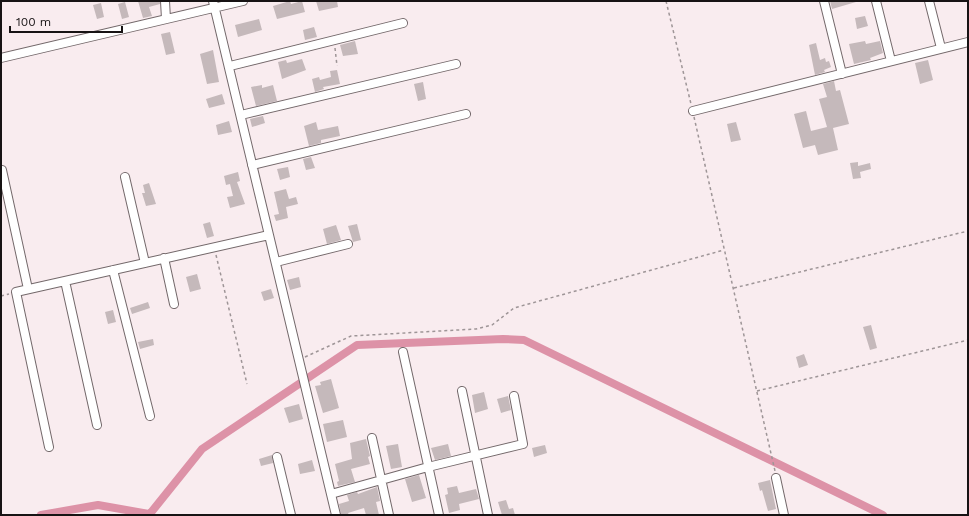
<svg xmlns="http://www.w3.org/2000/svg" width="969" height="516" font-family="'Work Sans',sans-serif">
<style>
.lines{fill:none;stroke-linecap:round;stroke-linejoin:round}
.canal{stroke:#dd92a7;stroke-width:8}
.building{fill:#c5b9bb}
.minor-casing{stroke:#73686a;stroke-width:10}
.path{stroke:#9e9597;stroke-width:1.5;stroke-dasharray:3 3;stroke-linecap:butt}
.minor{stroke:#fff;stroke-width:8}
</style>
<rect width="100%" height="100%" fill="#f9ecef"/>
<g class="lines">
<path class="canal" d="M41,515L98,505L149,514
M149,515L202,449L357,345L503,339L524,340L883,515"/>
</g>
<path class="building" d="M138,1H160V4L149,7L152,16L143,18Z
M290,1L291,4L302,1L305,12L277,19L273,6Z
M316,1H337L338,7L319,11Z
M830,1H856V2L832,9Z
M125,2L129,17L122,19L118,4Z
M101,3L104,17L97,19L93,5Z
M865,16L868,26L857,29L855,18Z
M259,19L262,30L238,37L235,25Z
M314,27L317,37L305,40L303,30Z
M170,32L175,53L166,55L161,34Z
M355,41L358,54L343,56L340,45Z
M865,41L866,44L880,41L883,53L870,58L871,60L854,64L849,44Z
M816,43L820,60L825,58L826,62L829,61L831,67L824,70L825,72L815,75L809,45Z
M213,50L219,82L207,84L200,54Z
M302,59L306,70L282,79L278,62L286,60L287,63Z
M928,60L933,80L920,84L915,63Z
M337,70L340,84L323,87L324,89L315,92L312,79L319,77L320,80L331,77L330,71Z
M834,81L836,91L840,90L849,124L833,128L838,150L818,155L815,145L803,148L794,114L806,111L811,131L827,127L819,99L827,97L823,84Z
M423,82L426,99L418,101L414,84Z
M262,85V88L273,85L277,101L256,106L251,87Z
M222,94L225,104L209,108L206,99Z
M263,116L265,123L252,127L250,119Z
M229,121L232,132L218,135L216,125Z
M316,122L318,130L338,126L340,136L321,140V143L309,146L304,126Z
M736,122L741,140L731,142L727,124Z
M311,157L315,168L306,170L303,159Z
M858,162V166L870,163L871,169L860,172L861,178L853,179L850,163Z
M288,167L290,177L280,180L277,169Z
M238,172L240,181L237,182L245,204L230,208L227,197L233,196L230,184L226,185L224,176Z
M149,183L156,204L146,206L142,193H145L143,185Z
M286,189L289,199L296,197L298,204L286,207L288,218L276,221L274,215L279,214L274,192Z
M210,222L214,236L207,238L203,224Z
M357,224L361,240L353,242L348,226Z
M336,225L341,240L327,244L323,229Z
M197,274L201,289L190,292L186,277Z
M299,277L301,287L290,290L287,280Z
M271,289L274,298L264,301L261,292Z
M148,302L150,308L132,314L130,308Z
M113,310L116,322L108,324L105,312Z
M871,325L877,348L870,350L863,327Z
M153,339L154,345L140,349L138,342Z
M804,354L808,365L799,368L796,357Z
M331,379L339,408L323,413L315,386L321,385L320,382Z
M484,392L488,409L475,413L472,395Z
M508,396L511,410L501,413L497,399Z
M299,404L303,419L289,423L284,408Z
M343,420L347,437L327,442L323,424Z
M366,439L370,456L368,457L370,464L351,469L355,482L338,486L337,482L339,481L335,464L352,459L350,443Z
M398,444L402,467L391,469L386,446Z
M448,444L451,456L435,460L431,448Z
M545,445L547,453L534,457L532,448Z
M272,455L273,463L261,466L259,459Z
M312,460L315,471L300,474L298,464Z
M419,475L426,498L412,502L405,479Z
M770,480L776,509L768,511L762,490L760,491L758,483Z
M457,486L459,493L476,489L479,499L459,504L460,510L449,513L445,495L448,494L447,488Z
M377,487L380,501L376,502L379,515H366L364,508L348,513L349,515H341L339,504L349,501L347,495L357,492L358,494Z
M506,500L509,509L513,508L515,515H502L498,502Z"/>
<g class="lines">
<g class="minor-casing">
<path id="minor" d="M165,1L166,19
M213,1L336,515
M824,1L842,74
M876,1L891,61
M929,1L941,48
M1,58L243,1
M230,66L403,23
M693,111L968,42
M241,115L456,64
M252,165L466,114
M2,170L28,289
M125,177L145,263
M164,258L174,304
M276,262L348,244
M113,270L150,416
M65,281L97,425
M403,352L439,515
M462,391L488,515
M372,438L389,515
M49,447L16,292L269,235
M277,457L291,515
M776,478L784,515
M331,494L428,467L523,444L514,396"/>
</g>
<path class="path" d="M666,1L691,104
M335,48L337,66
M694,117L775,471
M216,255L247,384
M734,288L968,231
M1,296L9,294
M305,357L351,336L476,329L492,325L514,308L724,250
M757,391L968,340"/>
<use href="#minor" class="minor"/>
</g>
<rect width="969" height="516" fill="none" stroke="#171314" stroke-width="4"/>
<path d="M10 26v6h112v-6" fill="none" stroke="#171314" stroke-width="2"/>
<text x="16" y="26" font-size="12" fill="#171314" stroke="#f9ecef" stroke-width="3" paint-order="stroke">100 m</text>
</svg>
